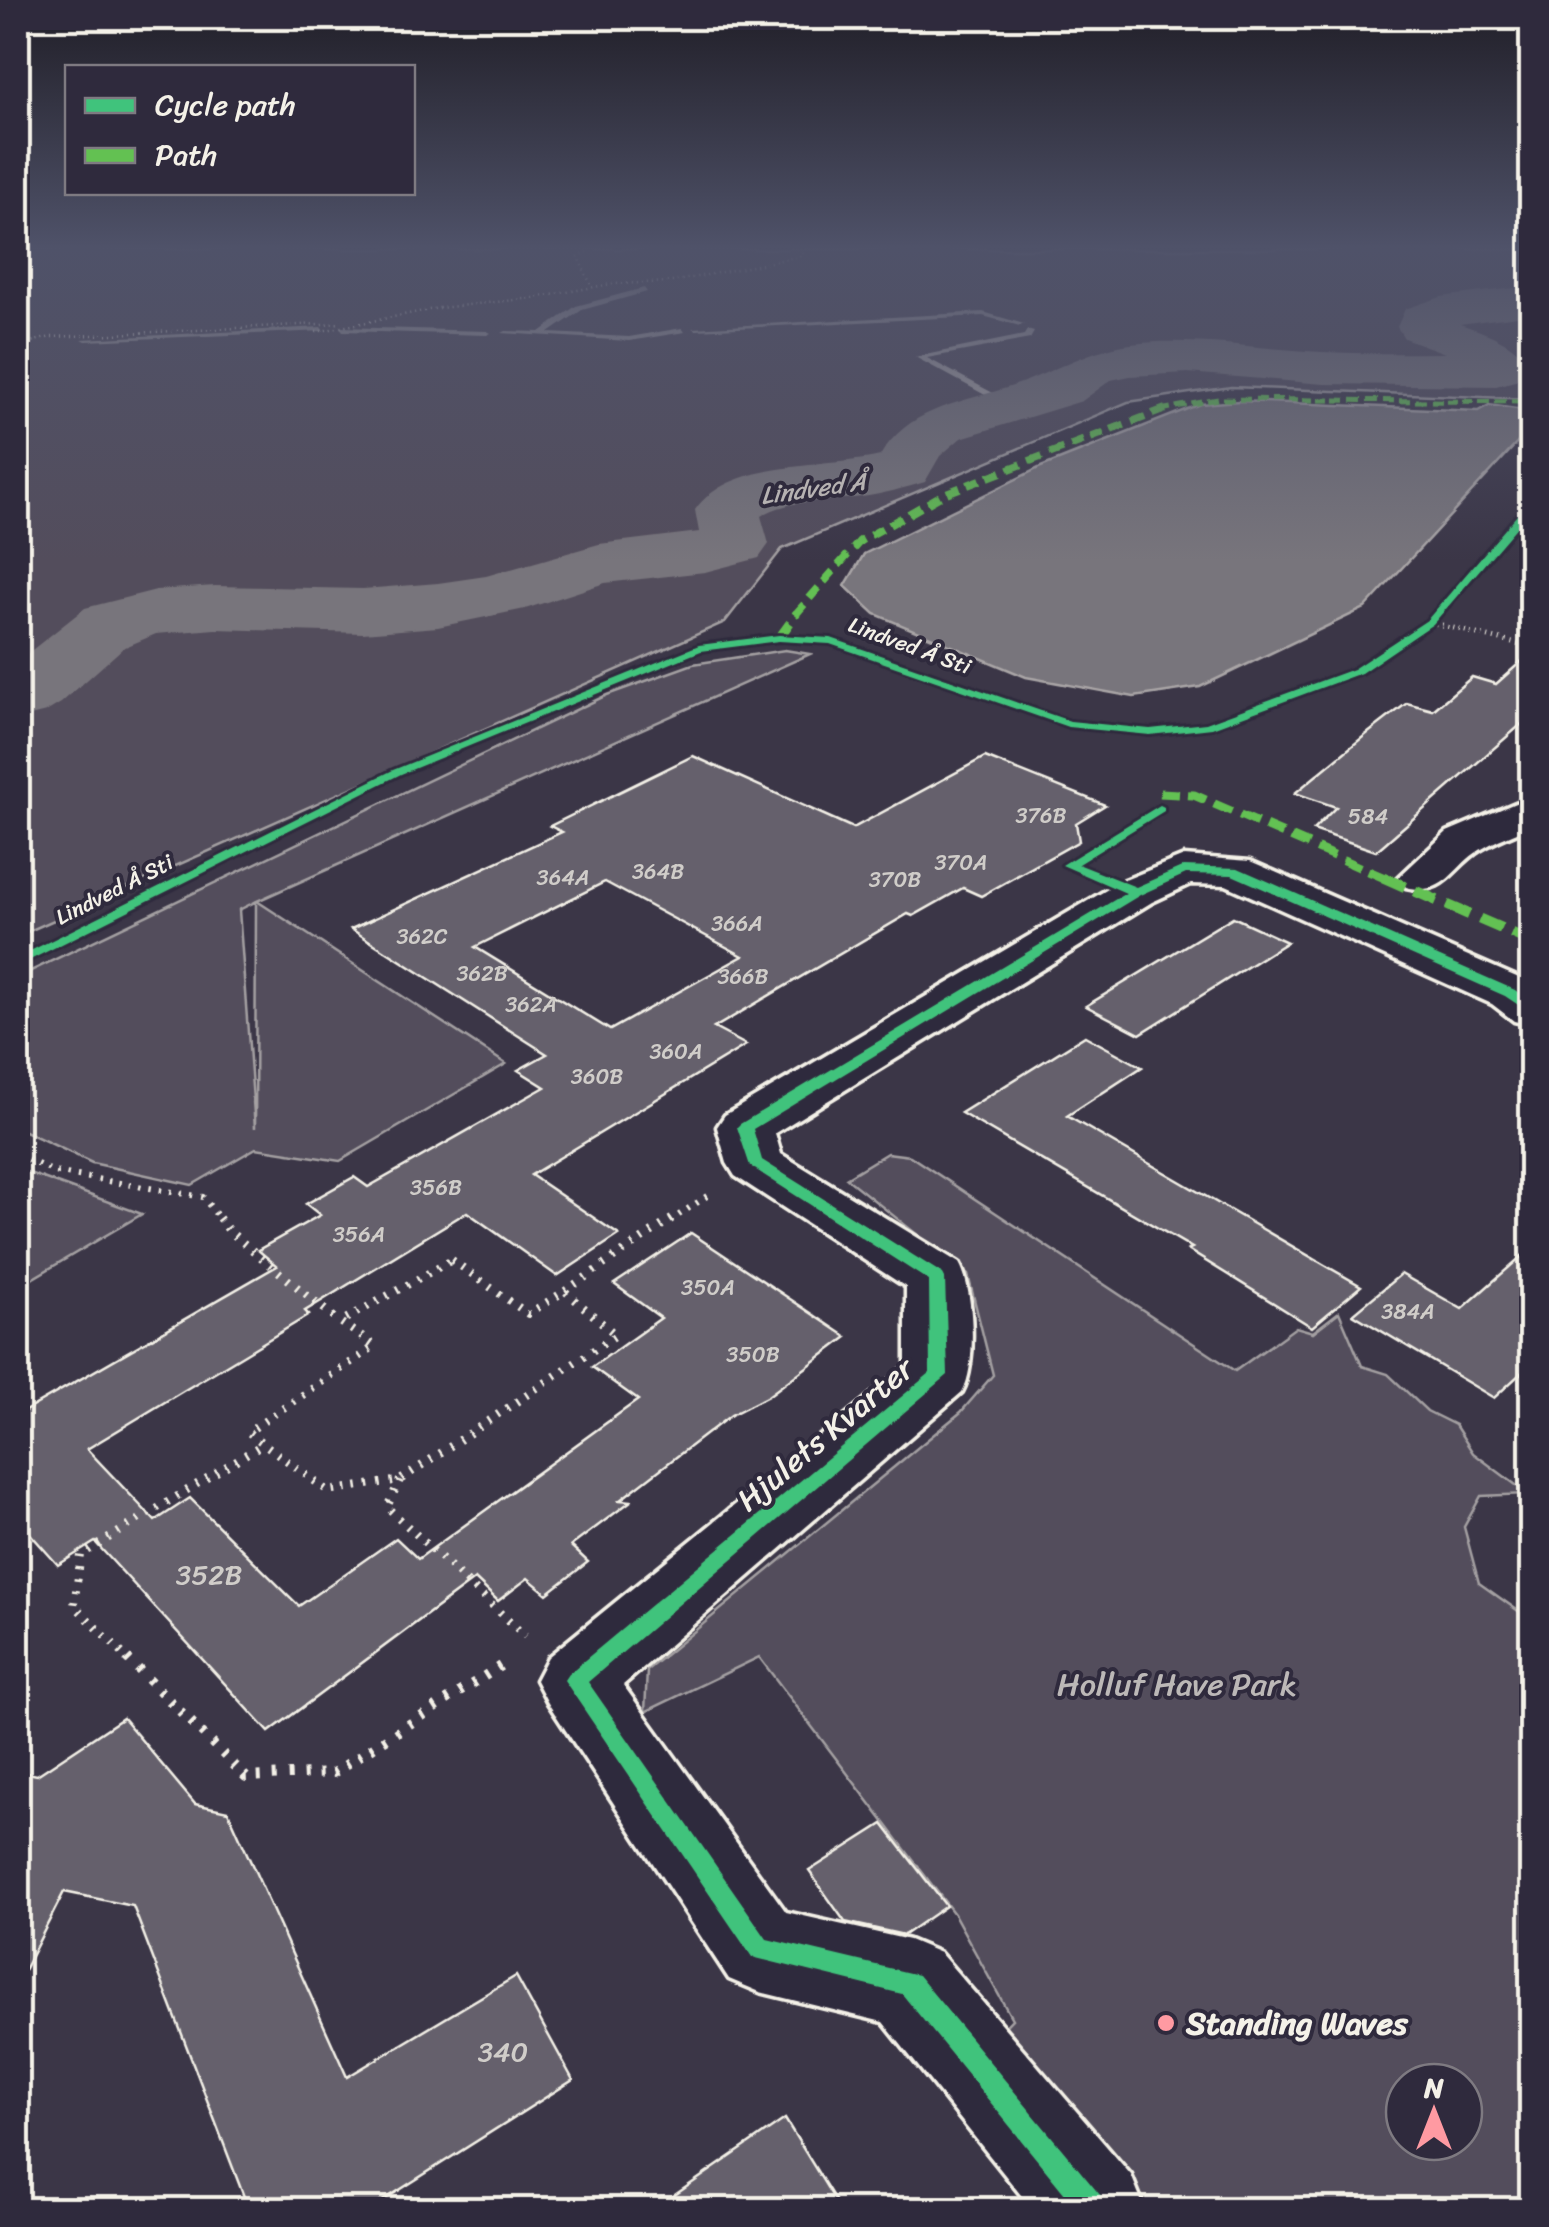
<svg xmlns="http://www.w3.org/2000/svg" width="1549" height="2227" font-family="Sriracha,sans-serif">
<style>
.green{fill:#534e5c;stroke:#a4a0a2;stroke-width:2.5;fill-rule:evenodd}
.water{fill:#78747b;stroke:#aaa6a7;stroke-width:2.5}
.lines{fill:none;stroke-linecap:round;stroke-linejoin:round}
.stream{fill:#aaa6a7;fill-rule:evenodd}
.river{fill:#78747b;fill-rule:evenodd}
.building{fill:#65616c;stroke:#f4f1e8;stroke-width:2.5;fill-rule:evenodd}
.street-casing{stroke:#f4f1e8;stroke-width:7}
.path-far4{stroke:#f4f1e8;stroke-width:2.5;stroke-dasharray:1 4;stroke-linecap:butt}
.path-far3{stroke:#f4f1e8;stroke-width:5;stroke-dasharray:1 5;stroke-linecap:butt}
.path-far2{stroke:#f4f1e8;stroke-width:6;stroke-dasharray:2.5 8;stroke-linecap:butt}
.path-far1{stroke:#f4f1e8;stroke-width:8;stroke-dasharray:2.5 9;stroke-linecap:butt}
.path{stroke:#f4f1e8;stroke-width:10;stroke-dasharray:4 11;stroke-linecap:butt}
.street{fill:#2f2a3d;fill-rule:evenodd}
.quiet-far3{stroke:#63c152;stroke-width:5;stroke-dasharray:11 5;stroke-linecap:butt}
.quiet-far2{stroke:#63c152;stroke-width:8;stroke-dasharray:14 8;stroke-linecap:butt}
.quiet-far1{stroke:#63c152;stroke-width:9;stroke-dasharray:19 9;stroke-linecap:butt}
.quiet{stroke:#63c152;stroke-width:11;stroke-dasharray:24 11;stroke-linecap:butt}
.cycleway-casing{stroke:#2f2a3d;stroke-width:6}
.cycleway{fill:#40c37c;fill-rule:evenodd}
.poi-dot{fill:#ff9aa2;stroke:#2f2a3d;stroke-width:4}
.labels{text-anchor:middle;stroke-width:8;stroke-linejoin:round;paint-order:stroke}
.far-street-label{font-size:22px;fill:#f4f1e8;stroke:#2f2a3d}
.number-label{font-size:22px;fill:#d0cdc9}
.far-water-label{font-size:25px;font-style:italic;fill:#b6b2b2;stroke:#2f2a3d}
.near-number-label{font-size:28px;fill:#d0cdc9}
.near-street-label{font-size:32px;fill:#f4f1e8;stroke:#2f2a3d}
.near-park-label{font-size:32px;fill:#bcb8b7;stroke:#2f2a3d}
.near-poi-label{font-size:32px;font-weight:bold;fill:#f4f1e8;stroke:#2f2a3d;text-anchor:start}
</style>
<rect width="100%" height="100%" fill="#3b3647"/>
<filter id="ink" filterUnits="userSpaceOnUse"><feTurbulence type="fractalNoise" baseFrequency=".01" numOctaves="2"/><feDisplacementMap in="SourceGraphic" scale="20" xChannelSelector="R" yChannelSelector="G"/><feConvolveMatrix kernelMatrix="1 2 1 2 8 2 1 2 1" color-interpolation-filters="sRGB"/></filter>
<g filter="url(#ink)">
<path class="green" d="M18,249H1531V399L1231,387L1128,402L782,549L725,622L18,936Z
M785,650L810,654L257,901L506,1064L340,1161L256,1148L192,1185L92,1163L18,1128V977L607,695L693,664ZM255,902L256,903L255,1128L239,910Z
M887,1153L910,1156L1235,1371L1296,1327L1313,1332L1339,1312L1362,1366L1388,1374L1427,1411L1455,1425L1473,1453L1528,1494L1481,1496L1464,1527L1479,1583L1531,1620V2209H1123L983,2049L1012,2019L954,1914L759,1657L645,1712L647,1670L961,1412L993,1375L968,1275L846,1178ZM1404,2082H1464V2142H1404Z
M18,1169L142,1214L18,1287Z"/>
<path class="water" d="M1239,401L1478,411L1489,405L1531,411V428L1365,608L1200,687L1134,697L1026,677L875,614L845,586L864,554L1041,467L1200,404Z"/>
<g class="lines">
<path class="stream" d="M644,288L647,292L582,310L549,333L629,337L682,328L685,332L629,341L502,333L506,331L540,332L576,306Z
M983,312L1024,324L1020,326L983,316L696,330L692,328Z
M321,327L324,331L86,341L82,339Z
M340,327L487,331L491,333L487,335L343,331Z
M1027,330L1034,332L1030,339L927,358L1014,404L1011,409L915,357L1024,335Z"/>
<path class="river" d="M1532,286V314L1460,324C1488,334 1512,340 1529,365L1515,381L1496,386L1324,384L1188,373L1130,376L1111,380L1082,401L961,438L940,456L925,482C904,488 884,494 862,497C829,502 790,498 761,516L769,544L759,558L705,572L605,583L525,609L438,627L363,633L215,629L156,634L123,648L61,703L46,712L18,719V661L85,608L156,590L215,586L363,589L438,583L486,576L599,544L699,532L695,510C730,459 825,469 880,456C907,410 954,404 1003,389C1048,376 1083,350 1131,344C1195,337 1259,349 1322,352C1363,354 1404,353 1445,353L1404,338L1397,327L1405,309L1441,297Z"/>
</g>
<path class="building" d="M1532,652V715L1376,851L1313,830L1336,807L1295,793L1363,737L1407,703L1433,710L1472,677L1496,684Z
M693,756L853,828L985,757L1105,805L1076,823L1079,841L981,896L963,888L913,916L908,914L714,1028L746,1045L531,1175L619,1235L557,1276L467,1212L305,1311L309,1315L87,1449L155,1521L190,1498L299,1606L396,1538L418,1559L638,1400L592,1367L661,1318L614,1284L691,1233L847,1337L768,1396L731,1415L620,1500L631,1501L571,1546L588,1562L547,1594L528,1578L498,1601L475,1579L269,1732L95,1542L58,1565L18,1520V1415L277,1266L258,1250L320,1215L306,1204L354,1177L368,1187L545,1087L518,1070L547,1054L351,929L562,832L550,826ZM605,882L743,956L610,1030L475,947Z
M1233,917L1287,942L1140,1034L1086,1006Z
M1085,1036L1142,1067L1067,1116L1361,1286L1312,1327L1188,1250L1192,1248L961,1113Z
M1532,1247V1363L1494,1398L1353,1314L1401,1274L1462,1309Z
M123,1718L195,1804L228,1811L347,2077L516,1976L573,2080L368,2210H249L133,1906L64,1892L18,1982V1771L37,1775Z
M883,1824L946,1906L904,1935L845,1922L809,1871Z
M785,2119L841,2210H653Z"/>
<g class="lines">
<g class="street-casing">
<path id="street" d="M1532,796V826C1515,833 1496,840 1480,850C1451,868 1446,897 1406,887L1399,877L1447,832Z
M1184,856L1250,861L1528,982L1532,985V1025L1514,1021L1492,1004L1226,885L1191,884L1152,902L775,1133L781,1154L959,1263C974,1289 977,1366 962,1392L623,1685L786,1912L909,1940L940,1953L1131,2175L1145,2210H1033L883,2022L760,1992L729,1979L548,1703L536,1680L548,1657L906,1366V1287L735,1176L727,1163L717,1127L725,1115L1120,882Z"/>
</g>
<path class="path-far4" d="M592,249L578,257L592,287
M18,252L29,249
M316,332L439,308L534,298L611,284L672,282L801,256L805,249
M18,345L51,337L341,323"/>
<path class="path-far3" d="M1430,622L1532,648"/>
<path class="path-far2" d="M18,1155L54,1172L203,1197L221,1221
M670,1221L710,1194"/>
<path class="path-far1" d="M219,1218L229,1231L340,1322
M452,1260L528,1314L565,1291L616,1335L400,1480L328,1491L248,1432L375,1346L340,1322Z
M565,1291L673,1218
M400,1480L387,1507L525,1636
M130,1661L74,1605L81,1555L261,1445"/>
<path class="path" d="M127,1658L246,1777L333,1773L508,1661"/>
<use href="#street" class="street"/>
<path class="quiet-far3" d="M1160,410L1218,399L1532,402"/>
<path class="quiet-far2" d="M795,615L860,541L944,494L1171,407"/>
<path class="quiet-far1" d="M779,638L797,613
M1160,793L1194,795L1389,880"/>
<path class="quiet" d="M1383,877L1532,942"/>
<g class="cycleway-casing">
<path id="cycleway" d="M1529,501H1532V509L1433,624L1361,673L1212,728L1150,735L1068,727L830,644L779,641L701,651L401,774L18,966V957L393,770L699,645L779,635L831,638L1070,721L1150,729L1206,723L1353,669L1427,620Z
M1160,805L1164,807V811L1078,864L1136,887L1184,866L1238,868L1515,990L1532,1003V1014L1505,996L1232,875L1186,874L1140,895L753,1129L762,1160L943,1274L945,1278L948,1375L588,1682L767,1939L918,1975L1105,2201L1109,2210H1078L902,1994L752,1957L564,1680L568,1674L930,1373L929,1281L750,1166L737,1127L740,1124L1126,893L1062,865Z"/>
</g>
<use href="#cycleway" class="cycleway"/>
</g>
</g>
<linearGradient id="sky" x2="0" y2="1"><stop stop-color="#201e27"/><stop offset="0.44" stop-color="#4f5269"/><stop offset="1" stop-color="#4f5269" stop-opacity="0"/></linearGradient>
<rect width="1549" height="561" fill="url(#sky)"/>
<circle class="poi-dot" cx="1166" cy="2023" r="10"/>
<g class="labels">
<g class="far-street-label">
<text transform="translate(910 645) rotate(20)" y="8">Lindved Å Sti</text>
<text transform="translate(114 889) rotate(-27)" y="8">Lindved Å Sti</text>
</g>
<g class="number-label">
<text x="1041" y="823">376B</text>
<text x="1368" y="824">584</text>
<text x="961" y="870">370A</text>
<text x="658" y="879">364B</text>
<text x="563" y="885">364A</text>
<text x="895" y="887">370B</text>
<text x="737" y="931">366A</text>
<text x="422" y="944">362C</text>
<text x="482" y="981">362B</text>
<text x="743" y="984">366B</text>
<text x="531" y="1012">362A</text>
<text x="676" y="1059">360A</text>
<text x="597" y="1084">360B</text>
<text x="436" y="1195">356B</text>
<text x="359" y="1242">356A</text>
<text x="708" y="1295">350A</text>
<text x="1408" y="1319">384A</text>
<text x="753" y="1362">350B</text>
</g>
<g class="far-water-label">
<text transform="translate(813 488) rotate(-8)" y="9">Lindved Å</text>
</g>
<g class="near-number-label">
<text x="209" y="1584">352B</text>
<text x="503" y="2061">340</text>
</g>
<g class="near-street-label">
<text transform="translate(825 1434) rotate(-40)" y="11">Hjulets Kvarter</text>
</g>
<g class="near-park-label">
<text x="1177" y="1695">Holluf Have Park</text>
</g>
<g class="near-poi-label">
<text x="1186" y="2034">Standing Waves</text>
</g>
</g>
<rect width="1549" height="2227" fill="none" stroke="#2f2a3d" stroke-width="60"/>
<rect x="30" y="30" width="1489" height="2167" fill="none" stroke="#f4f1e8" stroke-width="4" filter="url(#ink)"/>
<rect x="65" y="65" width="350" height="130" fill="#2f2a3d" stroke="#7e7a81" stroke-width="2.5"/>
<rect x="85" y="98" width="50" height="15" fill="#40c37c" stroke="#7e7a81" stroke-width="2.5"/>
<text x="155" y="115" font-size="30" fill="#f4f1e8">Cycle path</text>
<rect x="85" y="148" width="50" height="15" fill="#63c152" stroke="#7e7a81" stroke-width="2.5"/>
<text x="155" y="165" font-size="30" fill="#f4f1e8">Path</text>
<g transform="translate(1434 2112)"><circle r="48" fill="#2f2a3d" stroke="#7e7a81" stroke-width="2.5"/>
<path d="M0-8L18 38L0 25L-18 38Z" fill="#ff9aa2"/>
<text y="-15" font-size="28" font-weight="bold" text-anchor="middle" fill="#f4f1e8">N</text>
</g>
</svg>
